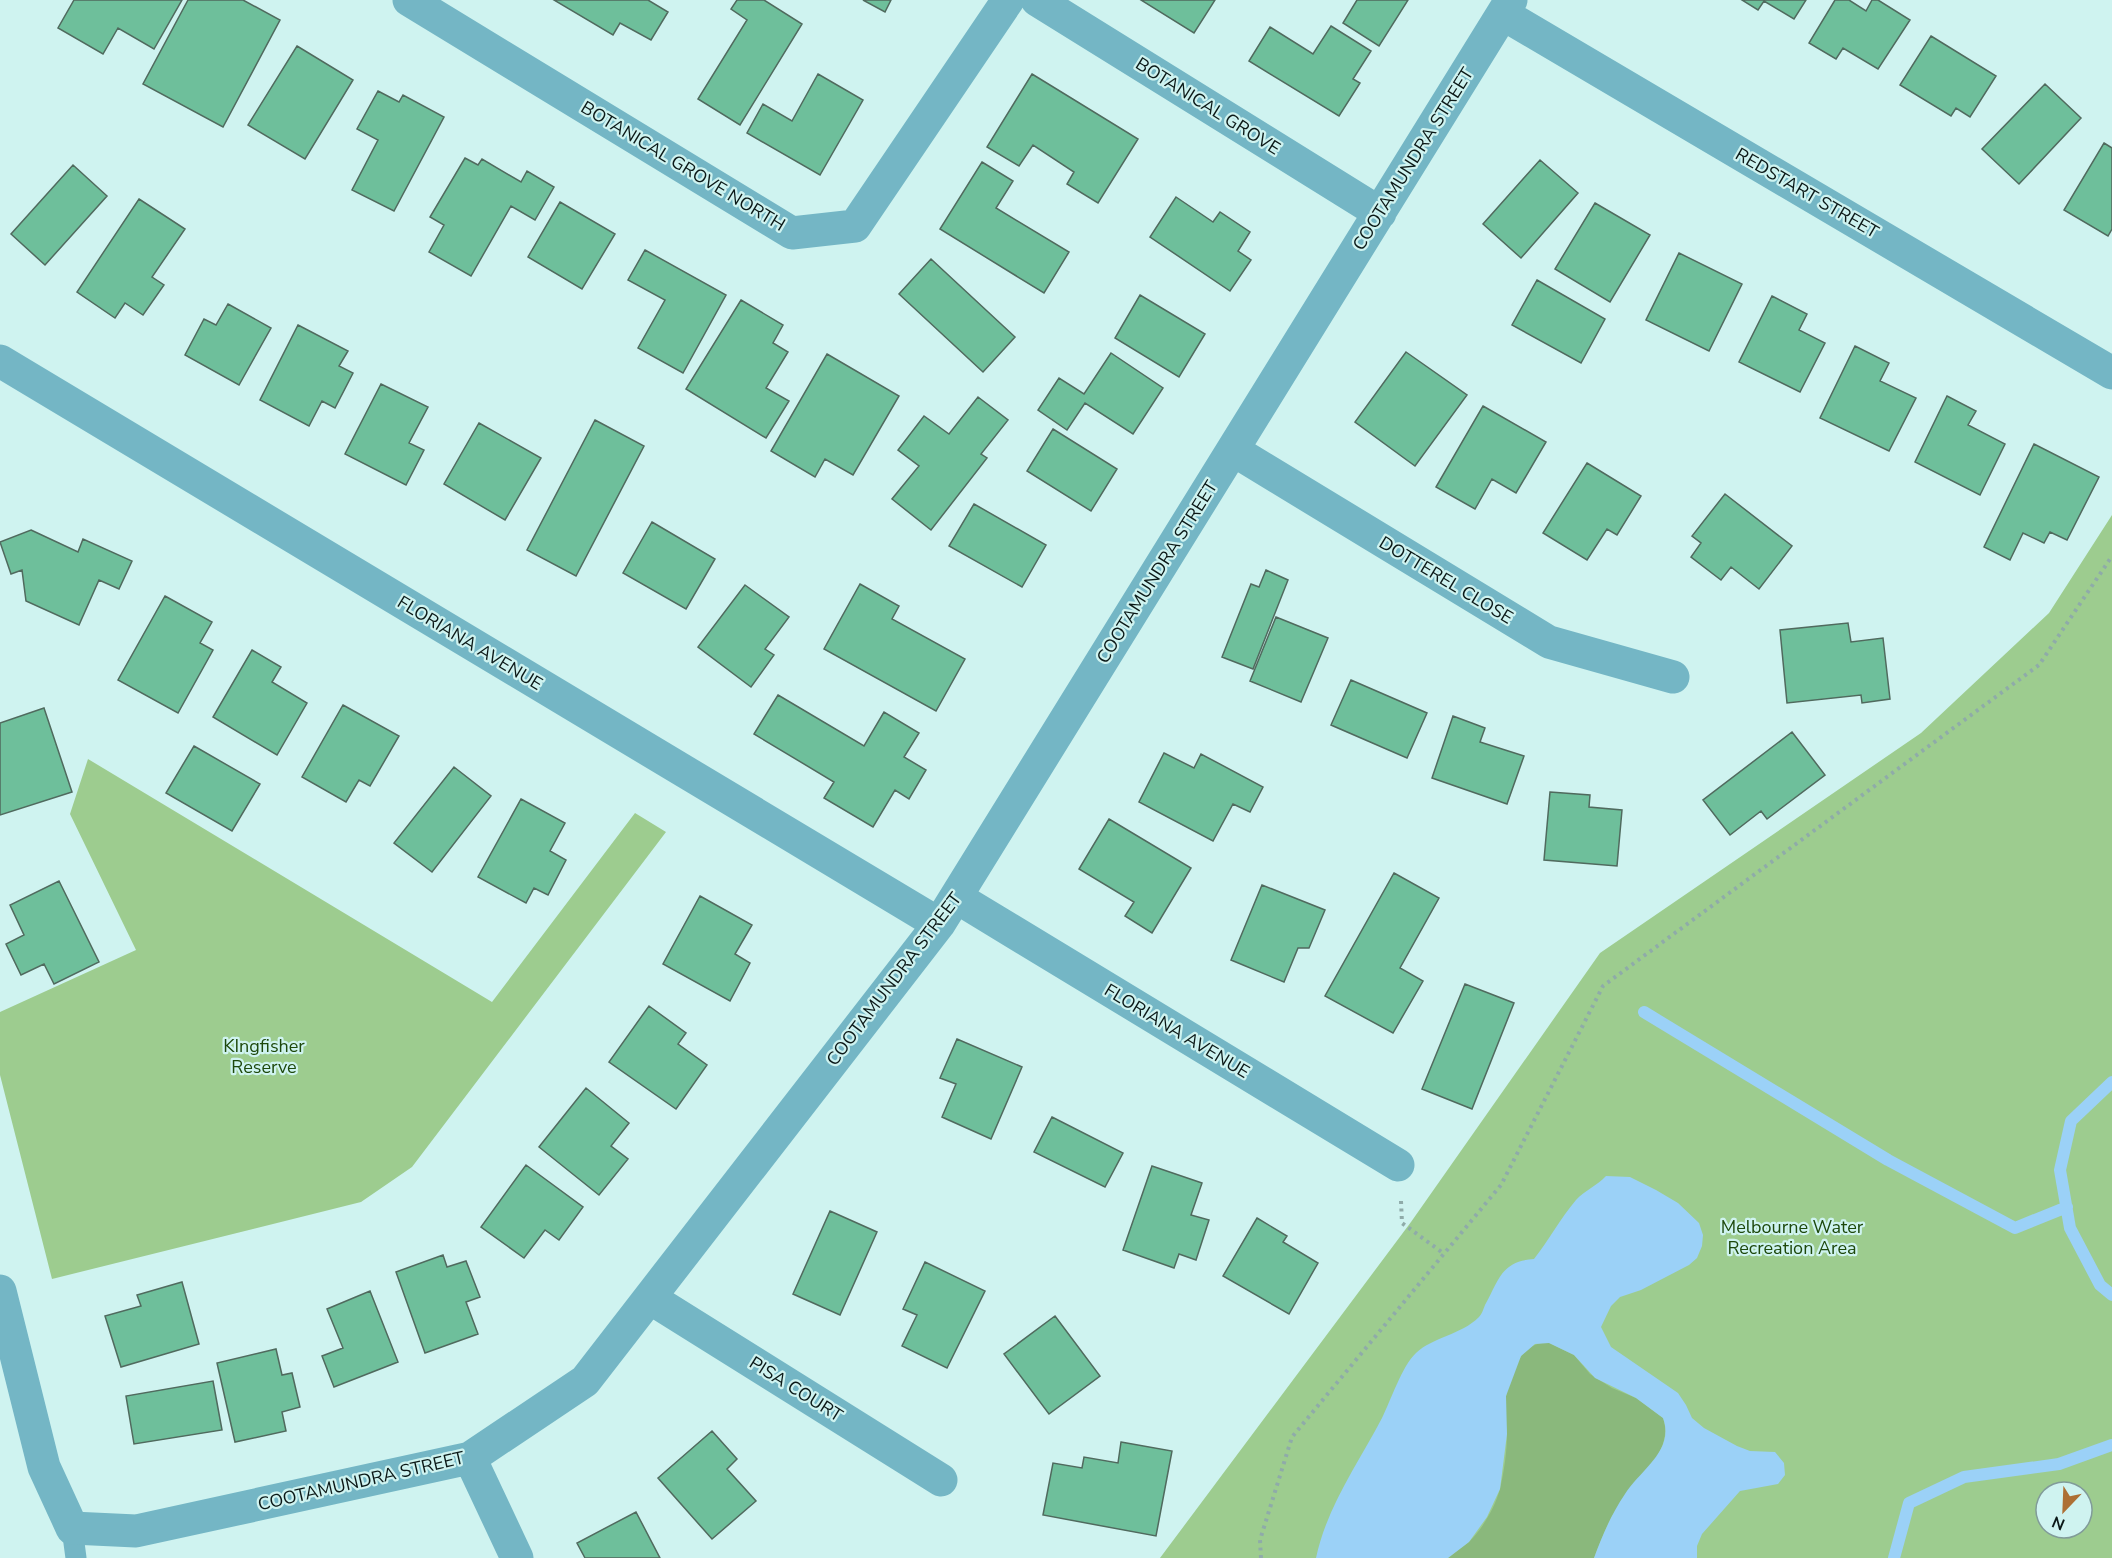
<svg xmlns="http://www.w3.org/2000/svg" width="2112" height="1558" font-family="'Nunito Sans',sans-serif">
<style>
.green{fill:#9dcc8f;fill-rule:evenodd}
.forest{fill:#8ab87c}
.water{fill:#9bd1f7}
.lines{fill:none;stroke-linecap:round;stroke-linejoin:round}
.stream{stroke:#9bd1f7;stroke-width:12}
.building{fill:#6ebf9b;stroke:#506a5e;stroke-width:1.5}
.path{stroke:#8faba9;stroke-width:4;stroke-dasharray:3 4.5;stroke-linecap:butt}
.lane{stroke:#74b6c5;stroke-width:21}
.street{stroke:#74b6c5;stroke-width:33}
.labels{text-anchor:middle;stroke-width:4.5;stroke-linejoin:round;paint-order:stroke}
.street-label{font-size:18px;fill:#0b1817;stroke:#cff3f0}
.park-label{font-size:18px;fill:#1d480b;stroke:#cff3f0}
</style>
<rect width="100%" height="100%" fill="#cff3f0"/>
<path class="green" d="M2112,515V1558H1160L1411,1222L1600,953L1921,733L2049,613ZM2046,1492H2082V1528H2046Z
M88,759L492,1002L635,813L666,832L412,1167L361,1202L52,1279L0,1075V1012L136,950L70,814Z"/>
<path class="forest" d="M1542,1343H1549L1574,1355L1590,1374L1612,1388L1636,1398L1663,1418C1675,1451 1635,1482 1618,1507C1607,1522 1601,1541 1594,1558H1448C1455,1552 1463,1547 1470,1541C1483,1528 1495,1507 1500,1489C1504,1472 1507,1451 1507,1434C1506,1422 1503,1409 1506,1397C1510,1376 1519,1346 1542,1343Z"/>
<path class="water" d="M1606,1176L1630,1177L1656,1190L1678,1203L1699,1223L1703,1235L1702,1246L1697,1258L1689,1265L1641,1290L1620,1297L1611,1306L1601,1327L1611,1347L1678,1393L1686,1405L1692,1418L1704,1428L1737,1446L1750,1451L1775,1452L1784,1463L1785,1475L1778,1484L1740,1491L1702,1534L1697,1546V1558H1594C1602,1536 1612,1513 1625,1494C1640,1470 1675,1451 1663,1418L1636,1398L1595,1378L1574,1355L1549,1343L1535,1344L1521,1356L1506,1396L1507,1434L1500,1489L1487,1517L1469,1542L1448,1558H1316C1327,1506 1358,1464 1382,1418C1391,1400 1402,1366 1416,1353C1433,1337 1461,1335 1479,1317C1482,1314 1483,1310 1485,1305C1499,1280 1501,1261 1534,1259C1549,1240 1560,1219 1576,1200C1585,1190 1597,1186 1606,1176Z"/>
<g class="lines">
<path class="stream" d="M1644,1012L1888,1160L2015,1228L2067,1207
M2112,1082L2071,1121L2060,1170L2070,1228L2100,1285L2112,1295
M1894,1558L1909,1503L1964,1477L2059,1464L2112,1445"/>
</g>
<path class="building" d="M74,0H182L154,49L118,28L103,54L58,28Z
M188,0H243L280,20L223,127L143,84Z
M554,0H648L668,12L651,40L620,23L613,35Z
M737,0H764L802,24L740,125L698,99L747,20L731,9Z
M863,0H891L885,12Z
M1141,0H1215L1194,33Z
M1357,0H1408L1379,46L1343,23Z
M1742,0H1806L1794,19L1764,1L1758,10Z
M1835,0H1849L1866,11L1872,0H1878L1910,20L1878,69L1843,48L1836,59L1809,43Z
M1331,26L1371,51L1353,79L1360,83L1339,116L1249,61L1270,27L1313,54Z
M1931,36L1996,76L1970,117L1956,108L1951,116L1900,85Z
M297,46L353,80L305,159L248,125Z
M818,74L863,100L820,175L747,133L763,104L792,121Z
M1032,74L1138,139L1098,203L1067,184L1074,172L1033,145L1019,166L987,147Z
M2045,84L2081,118L2019,184L1982,149Z
M378,91L399,102L403,95L444,117L394,211L352,190L378,140L357,129Z
M2104,143L2112,148V229L2108,236L2064,210Z
M465,158L478,165L482,159L521,182L527,171L554,187L535,220L511,206L471,276L429,252L444,225L430,217Z
M1540,160L1578,193L1521,258L1483,224Z
M982,162L1013,181L996,208L1069,252L1044,293L940,229Z
M73,165L107,196L45,265L11,234Z
M1176,197L1213,222L1220,212L1250,232L1238,251L1251,260L1230,291L1150,237Z
M139,199L185,229L152,277L164,285L143,315L125,303L115,318L77,292Z
M560,202L615,234L582,289L528,257Z
M1595,203L1650,235L1610,302L1555,269Z
M645,250L726,295L683,373L638,348L665,300L628,280Z
M1679,253L1742,284L1709,351L1646,320Z
M931,259L1015,337L983,372L899,294Z
M1537,280L1605,319L1581,363L1512,325Z
M1140,295L1205,334L1179,377L1115,338Z
M1772,296L1807,314L1799,330L1825,343L1800,392L1739,362Z
M741,300L783,325L773,343L788,352L766,388L789,401L766,438L686,389Z
M228,304L271,328L239,385L185,355L204,319L216,325Z
M298,325L348,351L339,366L353,373L335,408L322,401L309,426L260,400Z
M1855,346L1889,363L1880,381L1916,398L1889,451L1820,418Z
M1406,352L1467,395L1415,466L1355,422Z
M1111,353L1163,388L1133,434L1085,403L1067,430L1038,410L1059,378L1084,394Z
M827,354L899,396L853,475L825,459L815,477L771,451Z
M381,384L428,407L409,443L424,450L406,485L345,454Z
M1947,396L1976,411L1968,425L2005,444L1980,495L1915,462Z
M978,397L1008,420L981,454L987,458L931,530L892,499L919,466L898,450L924,416L949,434Z
M1483,406L1546,442L1516,493L1492,479L1475,509L1436,487Z
M595,420L644,446L576,576L527,550Z
M479,423L541,458L505,520L444,484Z
M1053,429L1117,469L1091,511L1027,471Z
M2034,444L2099,477L2067,540L2050,532L2044,543L2023,533L2010,560L1984,547Z
M1587,463L1641,496L1617,535L1607,529L1587,560L1543,533Z
M1725,494L1792,546L1759,589L1731,567L1721,580L1691,557L1701,543L1692,536Z
M974,504L1046,545L1022,587L949,546Z
M652,522L715,559L686,609L623,573Z
M31,530L78,552L83,539L132,561L119,589L99,580L79,625L26,601L22,570L11,574L0,542Z
M1266,570L1288,580L1253,669L1222,657L1251,584L1259,587Z
M860,584L899,606L892,619L965,659L936,711L824,649Z
M745,585L789,617L765,649L774,655L751,687L698,647Z
M165,596L212,622L200,643L213,650L178,713L118,680Z
M1276,617L1328,638L1301,702L1250,681Z
M1848,623L1851,642L1883,638L1890,699L1862,703L1861,695L1787,703L1780,630Z
M252,650L281,667L272,682L307,703L277,755L213,717Z
M1351,680L1427,713L1407,758L1331,725Z
M778,695L864,746L884,712L919,733L904,757L926,770L909,799L895,790L873,827L824,798L834,782L754,734Z
M343,705L399,736L370,786L359,780L346,802L302,777Z
M44,708L72,792L0,815V723Z
M1453,716L1485,728L1480,742L1524,756L1507,804L1432,778Z
M1792,732L1825,775L1767,819L1761,811L1730,835L1703,800Z
M194,746L260,784L232,831L166,793Z
M1164,753L1194,768L1201,754L1263,787L1250,812L1233,804L1213,841L1139,802Z
M454,767L491,796L432,872L394,843Z
M1550,792L1590,795L1589,807L1622,810L1617,866L1544,860Z
M521,799L565,823L550,851L566,860L548,895L534,888L526,903L478,877Z
M1109,819L1191,868L1152,933L1125,916L1134,902L1079,869Z
M1394,873L1439,898L1400,968L1423,981L1393,1033L1325,996Z
M59,881L99,962L54,984L44,964L21,975L6,944L24,935L10,905Z
M1262,885L1325,910L1309,948H1298L1284,982L1231,960Z
M700,896L752,925L735,954L750,963L730,1001L663,964Z
M1465,984L1514,1003L1472,1109L1422,1089Z
M649,1006L686,1033L678,1044L707,1065L676,1109L609,1062Z
M957,1039L1022,1067L991,1139L942,1117L956,1084L940,1078Z
M586,1088L629,1123L611,1146L628,1159L599,1195L539,1147Z
M1052,1117L1123,1153L1105,1187L1034,1152Z
M526,1165L583,1207L559,1240L545,1230L524,1258L481,1227Z
M1152,1166L1202,1183L1191,1215L1209,1220L1196,1260L1179,1254L1174,1268L1123,1250Z
M830,1211L877,1232L840,1315L793,1294Z
M1257,1218L1287,1236L1283,1242L1318,1263L1289,1314L1223,1276Z
M443,1255L447,1267L466,1261L480,1297L466,1302L478,1334L425,1353L396,1272Z
M925,1262L985,1291L947,1368L902,1346L917,1315L903,1309Z
M182,1282L199,1344L121,1367L105,1316L141,1306L137,1295Z
M370,1291L398,1362L334,1387L322,1356L343,1348L327,1309Z
M1055,1316L1100,1376L1049,1414L1004,1354Z
M276,1349L282,1375L292,1373L300,1407L282,1412L286,1431L235,1442L217,1363Z
M213,1381L222,1430L134,1444L126,1396Z
M712,1431L737,1459L727,1469L756,1501L712,1539L658,1478Z
M1121,1442L1172,1451L1156,1536L1043,1515L1053,1463L1082,1468L1084,1457L1118,1463Z
M636,1512L660,1558H585L577,1543Z"/>
<g class="lines">
<path class="path" d="M1401,1201L1402,1223L1443,1253
M1261,1558L1260,1540L1292,1437L1501,1185L1603,986L2039,665L2112,556"/>
<path class="lane" d="M72,1528L76,1558"/>
<path class="street" d="M409,0L792,233L855,226L1008,0
M1037,0L1380,213
M1503,14L2112,373
M0,361L939,924
M1233,450L1549,642L1673,677
M956,897L1398,1165
M0,1291L44,1467L72,1528L136,1531L470,1458L585,1381L939,924L1511,0
M650,1298L941,1480
M470,1458L517,1558"/>
</g>
<g class="labels">
<g class="street-label">
<text transform="translate(1208 106) rotate(32)" y="6">BOTANICAL GROVE</text>
<text transform="translate(1413 159) rotate(-58)" y="6">COOTAMUNDRA STREET</text>
<text transform="translate(683 166) rotate(31)" y="6">BOTANICAL GROVE NORTH</text>
<text transform="translate(1807 193) rotate(30)" y="6">REDSTART STREET</text>
<text transform="translate(1157 572) rotate(-58)" y="6">COOTAMUNDRA STREET</text>
<text transform="translate(1446 580) rotate(31)" y="6">DOTTEREL CLOSE</text>
<text transform="translate(470 643) rotate(31)" y="6">FLORIANA AVENUE</text>
<text transform="translate(894 979) rotate(-53)" y="6">COOTAMUNDRA STREET</text>
<text transform="translate(1177 1031) rotate(31)" y="6">FLORIANA AVENUE</text>
<text transform="translate(796 1389) rotate(32)" y="6">PISA COURT</text>
<text transform="translate(361 1481) rotate(-13)" y="6">COOTAMUNDRA STREET</text>
</g>
<g class="park-label">
<text x="264" y="1052">KIngfisher<tspan x="264" dy="21">Reserve</tspan></text>
<text x="1792" y="1233">Melbourne Water<tspan x="1792" dy="21">Recreation Area</tspan></text>
</g>
</g>
<g transform="translate(2064 1510) rotate(203)"><circle r="28" fill="#cff3f0" stroke="#819b99" stroke-width="1.5"/>
<path d="M0-4.5L10 22L0 15L-10 22Z" fill="#ad7034"/>
<text y="-9" font-size="16" font-weight="bold" text-anchor="middle" fill="#0b1817">N</text>
</g>
</svg>
